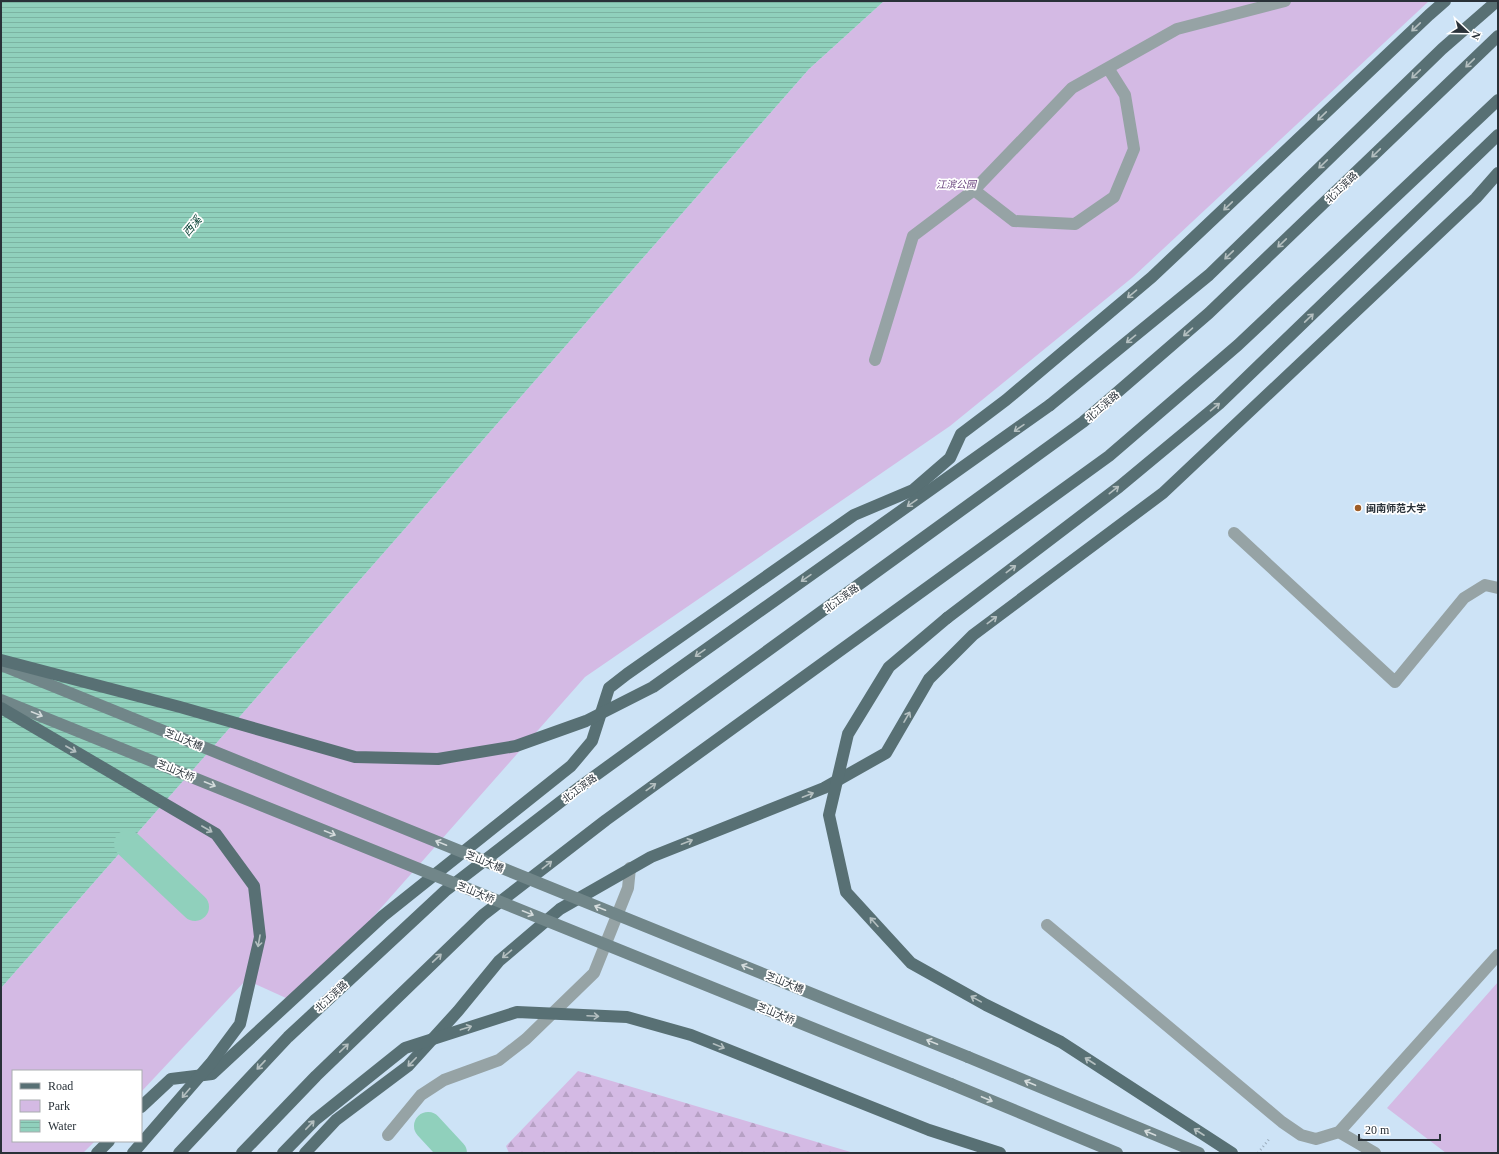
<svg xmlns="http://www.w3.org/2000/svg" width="1499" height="1154" font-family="'Times New Roman','Noto Sans SC',serif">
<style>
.forest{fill:url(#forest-firs)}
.park{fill:#d4bae4}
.water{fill:url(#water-rules)}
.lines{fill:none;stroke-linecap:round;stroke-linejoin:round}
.canal{stroke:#90d0bc;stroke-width:28}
.path{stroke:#99aaba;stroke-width:2.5;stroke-dasharray:1 3;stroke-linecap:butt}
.lane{stroke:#96a3a5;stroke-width:12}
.secondary{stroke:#718689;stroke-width:12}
.primary{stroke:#587074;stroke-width:12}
.secondary-bridge{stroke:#718689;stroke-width:12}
.primary-bridge{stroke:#587074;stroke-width:12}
.oneway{stroke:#b4bfc0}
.oneway2{stroke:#d4dbdc}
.poi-dot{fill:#9e5d28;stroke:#fff;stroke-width:1.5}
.labels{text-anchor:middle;stroke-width:3.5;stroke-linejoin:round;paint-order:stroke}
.park-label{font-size:10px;font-style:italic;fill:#6b457f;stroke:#fff}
.street-label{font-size:10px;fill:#293138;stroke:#fff}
.poi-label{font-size:10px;font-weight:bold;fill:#293138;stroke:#fff;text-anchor:start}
.water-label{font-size:11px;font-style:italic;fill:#0c4437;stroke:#fff}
</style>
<defs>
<pattern id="forest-firs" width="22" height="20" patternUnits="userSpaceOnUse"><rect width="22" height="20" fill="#d4bae4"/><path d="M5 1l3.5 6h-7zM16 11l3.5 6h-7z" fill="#b6a0c4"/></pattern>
<pattern id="water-rules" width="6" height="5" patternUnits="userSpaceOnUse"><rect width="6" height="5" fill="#90d0bc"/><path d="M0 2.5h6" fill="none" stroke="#7cb3a2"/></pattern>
</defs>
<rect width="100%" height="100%" fill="#cde3f6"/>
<path class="forest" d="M578,1071L854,1153H509L506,1146Z"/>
<path class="park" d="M884,1H1429L1133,277L950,426L585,677L297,1003L246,980L141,1092V1071H13V1141H95L83,1153H1V988L809,69Z
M1498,982V1153H1446L1387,1108Z"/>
<path class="water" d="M1,1H884L809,69L1,988Z"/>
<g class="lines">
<path class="canal" d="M128,844L195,907
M428,1126L453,1153"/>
<path class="path" d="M1258,1153L1270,1138"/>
<path class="lane" d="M1108,68L1125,95L1134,149L1114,197L1075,224L1014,221L974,190L1072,88L1177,29L1285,1
M875,360L913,236L974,190
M1234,533L1395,682L1464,598L1485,585L1498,588
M1047,925L1282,1122L1301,1135L1316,1139L1339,1132L1498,955
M1339,1132L1375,1153
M388,1135L421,1095L444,1080L499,1060L526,1039L594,973L628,888L630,868"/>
<path class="secondary" d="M968,1057L1199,1153
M951,1084L1117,1153"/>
<path class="primary" d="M1050,405L1209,275L1442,49L1497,1
M947,618L1119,487L1219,404L1498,135
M141,1107L171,1079L212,1074L383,916L571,766L592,741L609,688L627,674L854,515L913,490L950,458L961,434L1006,400L1152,277L1429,15L1445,1
M97,1153L109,1141
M179,1153L288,1037L445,891L581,786L1083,422L1209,313L1498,36
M242,1153L316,1076L483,915L606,820L1109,456L1238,345L1498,100
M305,1153L336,1120L408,1066L458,1011L499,961L560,909L651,857L824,788L886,753L929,679L973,635L1163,493L1476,198L1498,173"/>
<path class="secondary-bridge" d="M1,665L968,1057
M1,700L951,1084"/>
<path class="primary-bridge" d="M947,618L889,667L848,734L829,815L846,892L911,963L986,1005L1061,1042L1232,1153
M1,660L180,707L355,757L438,759L516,746L586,721L653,687L1050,405
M1,708L216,834L254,886L260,937L240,1024L211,1063L133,1153
M283,1153L315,1120L405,1048L517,1012L627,1017L691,1035L929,1130L1000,1153"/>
</g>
<defs><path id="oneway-shaft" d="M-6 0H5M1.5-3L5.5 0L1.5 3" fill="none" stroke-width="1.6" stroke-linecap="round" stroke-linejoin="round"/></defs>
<g class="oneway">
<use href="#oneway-shaft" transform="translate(1416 27) rotate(136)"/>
<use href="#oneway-shaft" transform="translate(1470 63) rotate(136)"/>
<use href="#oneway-shaft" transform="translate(1416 74) rotate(136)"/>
<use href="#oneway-shaft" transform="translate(1322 116) rotate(136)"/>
<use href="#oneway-shaft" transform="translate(1376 153) rotate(136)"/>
<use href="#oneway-shaft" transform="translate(1323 164) rotate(136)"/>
<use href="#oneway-shaft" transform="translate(1228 206) rotate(136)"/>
<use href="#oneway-shaft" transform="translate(1282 243) rotate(136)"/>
<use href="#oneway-shaft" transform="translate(1229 255) rotate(136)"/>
<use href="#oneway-shaft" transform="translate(1132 294) rotate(140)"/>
<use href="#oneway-shaft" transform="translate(1309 318) rotate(-44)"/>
<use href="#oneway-shaft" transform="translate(1188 332) rotate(139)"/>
<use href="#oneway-shaft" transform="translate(1131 339) rotate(141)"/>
<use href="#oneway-shaft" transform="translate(1215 407) rotate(-40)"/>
<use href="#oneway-shaft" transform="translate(1019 428) rotate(145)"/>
<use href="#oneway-shaft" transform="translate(1114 490) rotate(-38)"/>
<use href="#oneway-shaft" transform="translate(912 503) rotate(145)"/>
<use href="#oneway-shaft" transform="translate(1011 569) rotate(-37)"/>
<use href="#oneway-shaft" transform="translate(806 578) rotate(145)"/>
<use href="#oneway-shaft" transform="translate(992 620) rotate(-37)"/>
<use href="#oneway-shaft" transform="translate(700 653) rotate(145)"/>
<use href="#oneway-shaft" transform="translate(907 717) rotate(-60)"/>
<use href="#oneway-shaft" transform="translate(71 749) rotate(30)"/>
<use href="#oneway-shaft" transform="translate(651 787) rotate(-36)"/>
<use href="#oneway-shaft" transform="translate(808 795) rotate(-21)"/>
<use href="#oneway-shaft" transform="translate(207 829) rotate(30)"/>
<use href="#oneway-shaft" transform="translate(687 842) rotate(-21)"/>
<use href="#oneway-shaft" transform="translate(547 865) rotate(-38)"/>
<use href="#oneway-shaft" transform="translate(874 922) rotate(-132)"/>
<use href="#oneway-shaft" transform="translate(259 941) rotate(100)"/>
<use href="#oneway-shaft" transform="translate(507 954) rotate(140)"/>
<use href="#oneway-shaft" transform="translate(437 958) rotate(-43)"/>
<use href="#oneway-shaft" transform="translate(976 999) rotate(-151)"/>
<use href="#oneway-shaft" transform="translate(593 1016) rotate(3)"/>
<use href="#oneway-shaft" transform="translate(466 1028) rotate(-18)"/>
<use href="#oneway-shaft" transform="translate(719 1046) rotate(22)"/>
<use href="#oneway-shaft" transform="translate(344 1048) rotate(-44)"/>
<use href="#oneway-shaft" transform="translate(1090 1061) rotate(-147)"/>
<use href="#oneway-shaft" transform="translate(412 1062) rotate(134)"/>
<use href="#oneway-shaft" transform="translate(261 1065) rotate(133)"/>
<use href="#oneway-shaft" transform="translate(186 1093) rotate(130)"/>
<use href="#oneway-shaft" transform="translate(310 1125) rotate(-46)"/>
<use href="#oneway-shaft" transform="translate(1199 1132) rotate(-147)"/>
</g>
<g class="oneway2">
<use href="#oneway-shaft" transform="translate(37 714) rotate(22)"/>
<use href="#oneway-shaft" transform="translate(210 784) rotate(22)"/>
<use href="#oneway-shaft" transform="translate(330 833) rotate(22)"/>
<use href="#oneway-shaft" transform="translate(441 843) rotate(-158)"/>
<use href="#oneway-shaft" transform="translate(600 908) rotate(-158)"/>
<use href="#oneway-shaft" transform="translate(528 913) rotate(22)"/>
<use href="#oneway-shaft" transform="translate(747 967) rotate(-158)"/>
<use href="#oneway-shaft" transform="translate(932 1042) rotate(-158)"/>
<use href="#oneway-shaft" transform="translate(1030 1083) rotate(-157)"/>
<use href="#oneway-shaft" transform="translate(987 1099) rotate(23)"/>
<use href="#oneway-shaft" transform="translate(1150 1133) rotate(-157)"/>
</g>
<circle class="poi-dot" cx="1358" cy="508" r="4"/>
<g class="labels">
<g class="park-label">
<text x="956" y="188">江滨公园</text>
</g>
<g class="street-label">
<text transform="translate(1341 187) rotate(-44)" y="4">北江滨路</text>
<text transform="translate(1102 406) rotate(-41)" y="4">北江滨路</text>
<text transform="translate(841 598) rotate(-36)" y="4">北江滨路</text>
<text transform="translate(184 739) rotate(22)" y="4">芝山大橋</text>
<text transform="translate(176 770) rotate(22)" y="4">芝山大桥</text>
<text transform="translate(579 788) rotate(-37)" y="4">北江滨路</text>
<text transform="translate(485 861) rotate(22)" y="4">芝山大橋</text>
<text transform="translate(476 892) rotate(22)" y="4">芝山大桥</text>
<text transform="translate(785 982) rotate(22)" y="4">芝山大橋</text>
<text transform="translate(331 996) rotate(-43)" y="4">北江滨路</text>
<text transform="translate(776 1013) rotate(22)" y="4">芝山大桥</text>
</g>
<g class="poi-label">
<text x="1366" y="512">闽南师范大学</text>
</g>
<g class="water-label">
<text transform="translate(192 226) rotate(-50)" y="4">西溪</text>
</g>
</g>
<rect width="1499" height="1154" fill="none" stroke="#293138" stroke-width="4"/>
<rect x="12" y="1070" width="130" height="72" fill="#ffffff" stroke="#a9adaf"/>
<rect x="20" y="1083" width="20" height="6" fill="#587074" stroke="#a9adaf"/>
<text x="48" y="1090" font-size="12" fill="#293138">Road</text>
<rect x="20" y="1100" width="20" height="12" fill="#d4bae4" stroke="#a9adaf"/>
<text x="48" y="1110" font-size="12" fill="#293138">Park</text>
<rect x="20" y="1120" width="20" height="12" fill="url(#water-rules)" stroke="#a9adaf"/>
<text x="48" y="1130" font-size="12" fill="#293138">Water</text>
<g transform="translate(1467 32) rotate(112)" stroke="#ffffff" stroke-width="3" paint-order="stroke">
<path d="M0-3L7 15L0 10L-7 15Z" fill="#293138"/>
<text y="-6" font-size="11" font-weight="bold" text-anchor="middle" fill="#293138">N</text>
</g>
<path d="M1359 1134v6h81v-6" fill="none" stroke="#293138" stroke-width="2"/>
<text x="1365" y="1134" font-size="12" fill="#293138" stroke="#ffffff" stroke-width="3" paint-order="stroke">20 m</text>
</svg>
